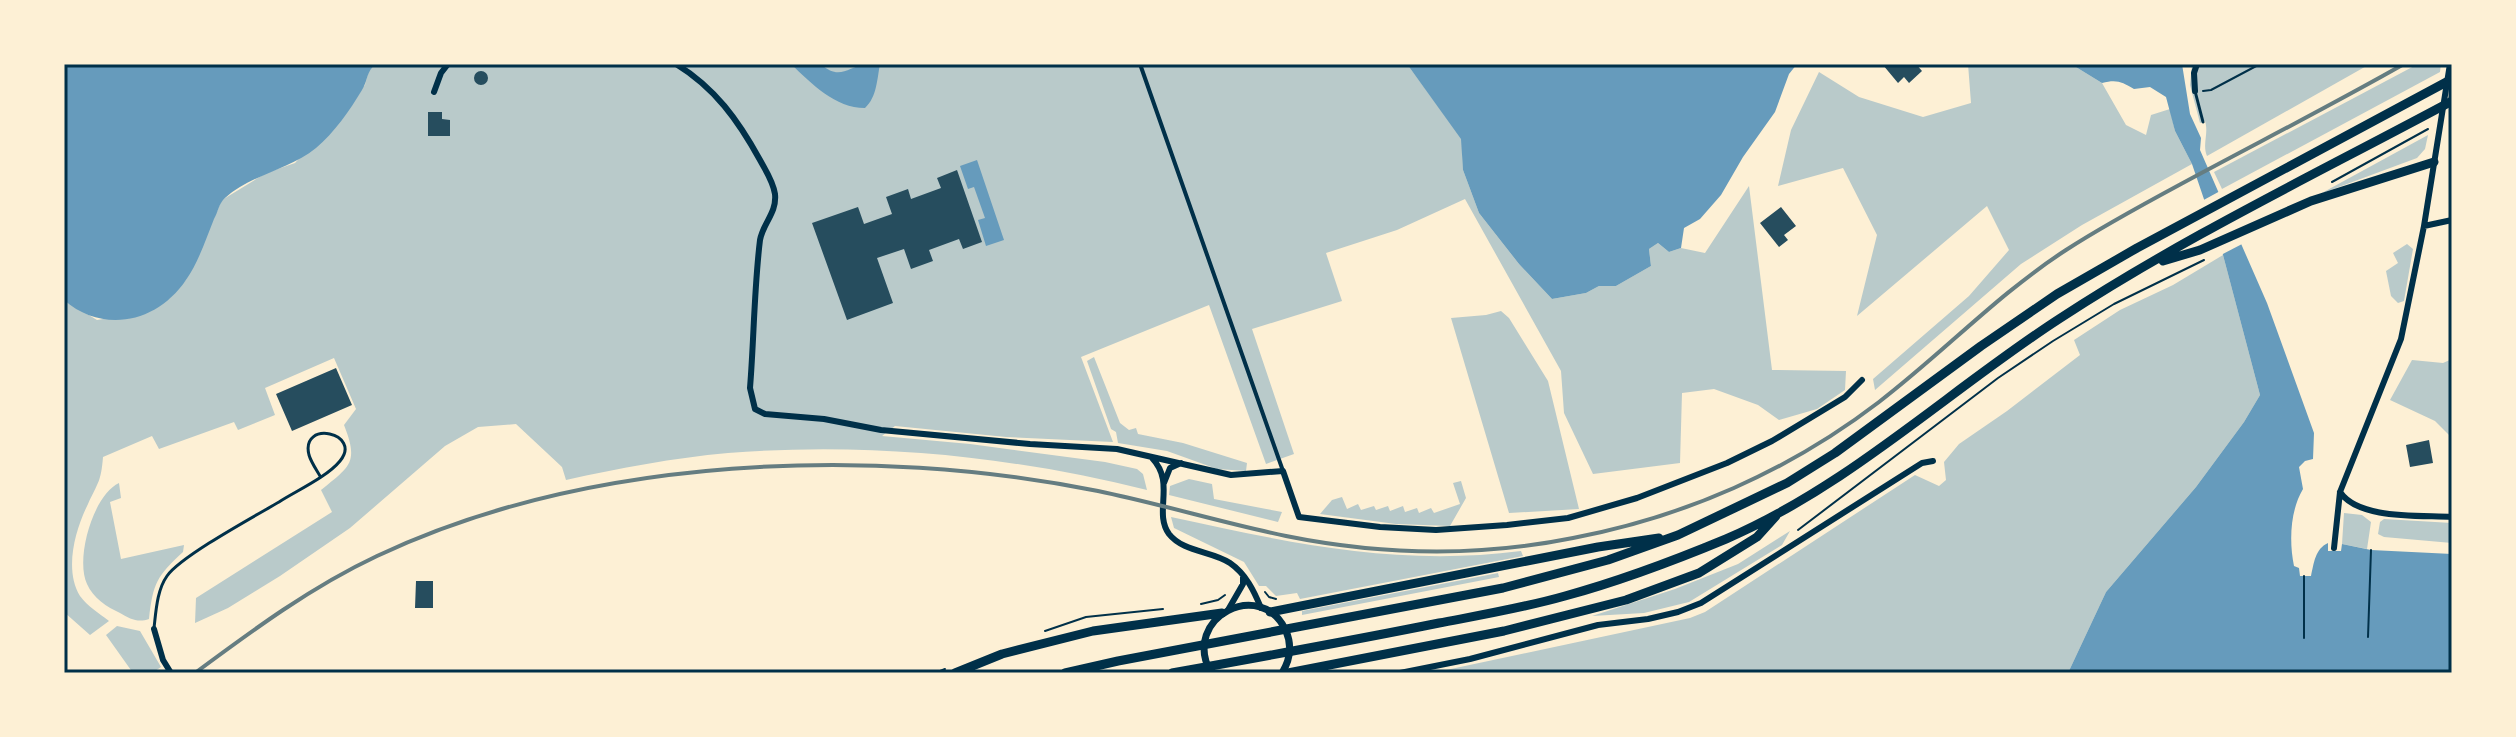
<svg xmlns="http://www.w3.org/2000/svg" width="2516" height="737" font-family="'Fira Sans Condensed',sans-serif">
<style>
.green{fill:#b9caca}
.water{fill:#669bbc}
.pier{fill:#fdf0d5}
.building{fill:#264d5e}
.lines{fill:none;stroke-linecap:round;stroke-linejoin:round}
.path{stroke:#003049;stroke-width:2}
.service{stroke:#003049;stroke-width:3}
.pedestrian{stroke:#003049;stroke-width:4}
.minor{stroke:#003049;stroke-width:6}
.tertiary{stroke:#003049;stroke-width:7}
.primary{stroke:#003049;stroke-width:9}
.rail{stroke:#657d81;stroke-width:4}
.neatline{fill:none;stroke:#003049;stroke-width:3}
</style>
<rect width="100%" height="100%" fill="#fdf0d5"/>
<path class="green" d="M376,64H1407L1462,139L1463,170L1479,213L1519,264L1552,299L1586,293L1599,286H1616L1651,266L1649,249L1658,243L1669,252L1681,248L1705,253L1749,186L1772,370L1846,371L1845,390L1817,409L1779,420L1758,405L1714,389L1682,393L1680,463L1593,474L1564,413L1561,371L1465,199L1397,230L1326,253L1342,301L1252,329L1294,454L1266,464L1209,305L1081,357L1113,442L1006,437L895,426L882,436L970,444L1105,462L1137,469L1143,474L1147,490C1011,456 869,442 728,453C673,458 620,468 566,480L562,467L516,424L478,427L445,446L350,528L280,576L228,608L195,623L196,598L332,512L321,490C350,466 359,463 344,425L356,409L334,358L265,388L275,415L238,430L234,422L159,449L152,436L103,457C101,482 98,482 88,504C75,530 64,570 80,596C87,606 99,613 109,621L90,635L64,612V300L97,320L151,311L170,298L186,280L222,200L266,173L295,163L365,85L369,69Z
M1968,64H2071L2102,83L2126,125L2146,135L2151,115L2170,109L2175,131L2192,164L2082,225L2021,264L1875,390L1873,379L1969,296L2009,250L1987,206L1857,316L1877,235L1843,168L1778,186L1791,130L1819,72L1859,97L1923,117L1971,103Z
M2192,64H2370L2207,156C2202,144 2209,134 2205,121L2200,123L2190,85Z
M2418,64H2441L2440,72L2222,189L2214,172Z
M2428,135L2425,149L2417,158L2320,194Z
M2407,244L2413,249L2404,301L2398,303L2391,296L2386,271L2398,263L2393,253Z
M2223,255L2260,395L2244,422L2196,487L2106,592L2068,673H1432L1690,618L1705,612L1915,475L1939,486L1946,480L1944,462L1959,444L2007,411L2080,355L2074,340L2120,310L2173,285Z
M1501,311L1509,318L1548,381L1579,509L1509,513L1451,318L1486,315Z
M1094,357L1120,423L1129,430L1136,428L1138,434L1183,443L1247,463L1246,471L1217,469L1167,451L1118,443L1116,432L1111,429L1087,361Z
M2452,359V438L2435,421L2390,400L2412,360L2443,363Z
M1189,479L1212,484L1214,499L1282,512L1278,522L1169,495L1170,486Z
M1461,481L1466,498L1450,526L1396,524L1320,514L1332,500L1342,497L1347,509L1358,504L1361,510L1374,506L1376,510L1388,506L1390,511L1403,506L1405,512L1417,508L1419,513L1431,508L1434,513L1460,504L1453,483Z
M119,483L121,498L110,502L121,559L184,545L183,552C157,576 153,583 149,619C138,623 130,619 120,613C107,607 93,598 87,584C75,559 93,495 119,483Z
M2344,513L2362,515L2371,522L2367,549L2342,544Z
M1171,517C1291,543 1397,567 1521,551L1523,556L1300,599L1297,593L1276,596L1266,586H1259L1244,562L1174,528Z
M2384,519L2452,523V543L2384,537L2378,534L2380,522Z
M1790,531L1782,545L1689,602L1644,613L1592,616L1675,589L1738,564Z
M1498,573L1499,577L1302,615V611Z
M117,626L140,631L161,667L152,673H133L106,635Z"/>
<path class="water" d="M64,64H376C366,71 368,81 362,90C350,110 334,133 316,148C289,170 252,174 225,198C219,203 218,212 214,219C206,239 198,263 186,280C157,323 103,334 64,300Z
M791,64H821C839,81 848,67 866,64C870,63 875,64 880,64C877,79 877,97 865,108C835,108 812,84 791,64Z
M1407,64H1797L1789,74L1775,112L1743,157L1721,195L1700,219L1684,228L1681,248L1669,252L1658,243L1649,249L1651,266L1616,286H1599L1586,293L1552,299L1519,264L1479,213L1463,170L1461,139Z
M2071,64H2182L2190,114L2201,138L2200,150L2267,303L2314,433L2313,459L2305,461L2299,467L2303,489C2290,511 2289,541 2294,566L2299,568L2300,576H2311C2314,563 2315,549 2328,543V551H2341L2342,544L2371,550L2452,554V673H2068L2106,592L2196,487L2244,422L2260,395L2223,255L2192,164L2175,131L2166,97L2150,87L2134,89C2122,82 2117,79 2102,83Z
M977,160L1004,240L986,246L978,220L985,218L974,187L968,189L960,166Z"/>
<path class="pier" d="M2222,190L2244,243L2219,256L2200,202Z"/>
<path class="building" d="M1885,64H1916L1922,71L1909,83L1904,77L1898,83L1883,65Z
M474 78a7 7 0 1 1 14 0a7 7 0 1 1-14 0Z
M428,112H442V119L450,120V136H428Z
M957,170L982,242L963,249L959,239L929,250L933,261L911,269L904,249L877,258L893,303L847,320L812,223L858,207L864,224L892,214L886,197L908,189L911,199L941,188L937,178Z
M1781,207L1796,226L1784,235L1788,240L1779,247L1760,223Z
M336,368L352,405L292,431L276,394Z
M2429,440L2433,463L2410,467L2406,445Z
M416,581H433V608H415Z"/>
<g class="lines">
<path class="path" d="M2203,91L2211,90L2260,64
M2332,182L2428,129
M1798,530L1998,378L2053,341L2114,304L2204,260
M1265,592L1269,597L1276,599
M1201,604L1218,600L1225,595
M1045,631L1086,617L1163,609
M2368,637L2371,550
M2304,638V576
M935,673L945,669"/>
<path class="service" d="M2195,91L2203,122
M154,628C156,611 157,590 167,576C181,556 255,516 279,502C296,491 327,477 340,461C363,433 300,419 309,455C311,462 316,469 320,476"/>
<path class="pedestrian" d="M1140,64L1283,471"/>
<path class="minor" d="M676,64C715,88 738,120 760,160C766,171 773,181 775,194C777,213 763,223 760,240C754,289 754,339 750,388L755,409L765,414L824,419L881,430L1030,444L1117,449L1231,475L1283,471L1299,517L1380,527L1436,530L1507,525L1568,518L1637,498L1727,463L1772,441L1845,397L1862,380
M2195,91L2194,73L2197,64
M434,92L441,73L448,64
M2424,226L2452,220
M1152,458C1176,483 1153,512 1169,534C1183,552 1212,551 1230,563C1246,574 1254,591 1261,608
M1164,483L1170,468L1181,463
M2340,492C2359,520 2420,515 2452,517
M2334,548L2340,492L2401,339L2424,226L2450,64
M1228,610L1243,584V577
M154,629L163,660L171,673
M1400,673L1470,659L1598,625L1648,619L1678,612L1701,603L1922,463L1933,461"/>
<path class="tertiary" d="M1211,673C1180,617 1262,577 1286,631C1292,645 1290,660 1282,673"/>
<path class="primary" d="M2163,261L2200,250L2311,201L2434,162
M1270,612L1598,547L1659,538
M955,673L1002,654L1093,631L1222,613
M1065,673L1118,661L1503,588L1608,560L1678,535L1787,483L1835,453L1981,346L2057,294L2137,248L2452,79
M1172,673C1261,657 1350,641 1439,623C1481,615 1523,608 1565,596C1620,581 1673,561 1726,539C1849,486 1948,391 2059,319C2184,237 2320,172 2452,101
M1288,673L1504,631L1626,600L1699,573L1757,537L1776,516"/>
<path class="rail" d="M195,673C253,630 311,587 377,556C589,456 871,445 1098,491C1161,504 1223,523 1286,536C1380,555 1479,557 1573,538C1684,517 1789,471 1879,402C1943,353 1998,294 2066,250C2103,226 2142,205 2181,184C2255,144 2330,106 2404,64"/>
</g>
<rect width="2516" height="737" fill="none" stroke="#fdf0d5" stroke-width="132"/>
<rect x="66" y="66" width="2384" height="605" class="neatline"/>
</svg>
